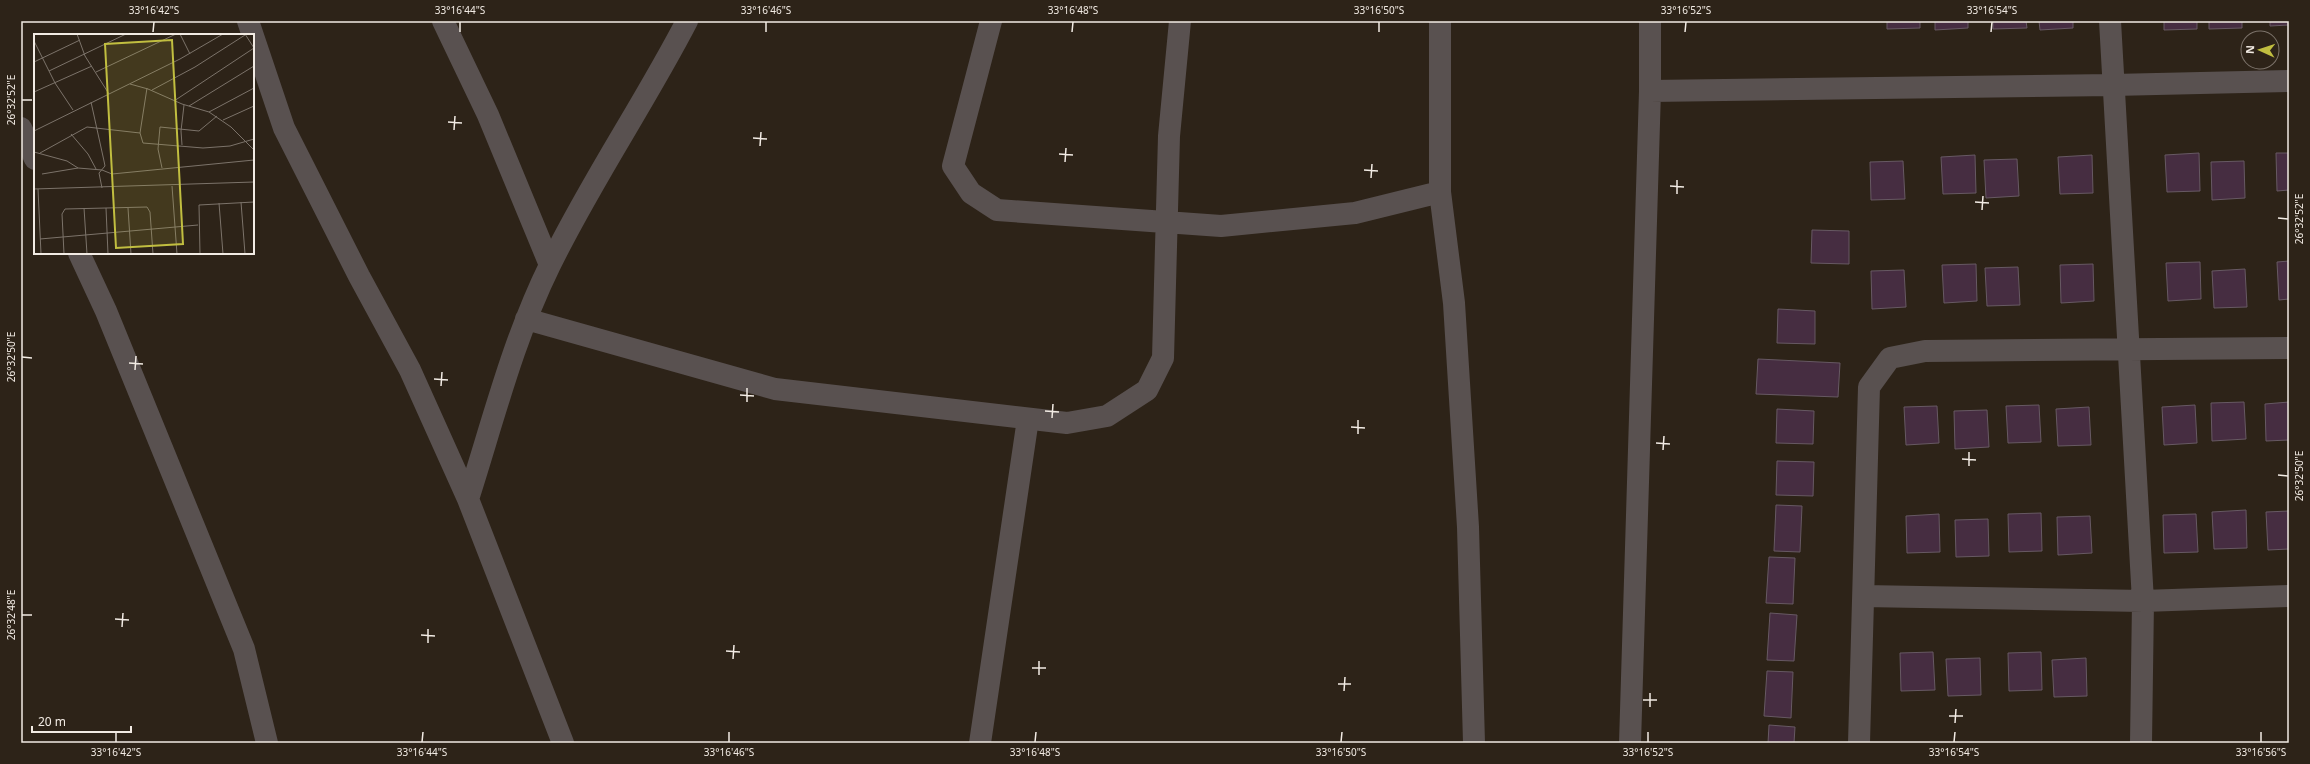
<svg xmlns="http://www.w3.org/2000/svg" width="2310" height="764" font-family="'Noto Sans',sans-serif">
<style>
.building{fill:#462d41;stroke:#675963}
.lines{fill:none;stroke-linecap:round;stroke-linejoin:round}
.street{stroke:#595150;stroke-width:22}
.ticks{fill:none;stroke:#f2ebe4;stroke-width:1.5}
.inset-road{fill:none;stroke:#7c736a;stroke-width:1}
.view{fill:#c1be40;fill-opacity:0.15;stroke:#c1be40;stroke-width:2}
.inset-edge{fill:none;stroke:#f2ebe4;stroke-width:2}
.neatline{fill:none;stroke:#f2ebe4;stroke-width:1.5}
.ticks-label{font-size:10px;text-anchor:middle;fill:#f2ebe4}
</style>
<rect width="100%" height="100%" fill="#2d2318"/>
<path class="building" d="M1887,21H1920V28L1887,29Z
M1935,21H1968V28L1935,30Z
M1993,21H2026L2027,28L1993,29Z
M2039,21H2073V28L2040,30Z
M2164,21H2197V29L2164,30Z
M2209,21H2242V28L2209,29Z
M2270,21H2289V25L2270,26Z
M2199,153L2200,191L2167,192L2165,155Z
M2276,153H2289V190L2277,191Z
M1975,155L1976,193L1943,194L1941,157Z
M2092,155L2093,193L2060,194L2058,157Z
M2017,159L2019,196L1986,198L1984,160Z
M1903,161L1905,199L1871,200L1870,162Z
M2244,161L2245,198L2212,200L2211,162Z
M1812,230L1849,231V264L1811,263Z
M2289,261V299L2279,300L2277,262Z
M2200,262L2201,299L2168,301L2166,263Z
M1976,264L1977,301L1944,303L1942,265Z
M2093,264L2094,301L2061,303L2060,265Z
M2018,267L2020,305L1987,306L1985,268Z
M2245,269L2247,307L2214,308L2212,271Z
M1904,270L1906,307L1872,309L1871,271Z
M1778,309L1815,311V344L1777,343Z
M1758,359L1840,363L1838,397L1756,394Z
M2244,402L2246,439L2212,441L2211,403Z
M2289,402V440L2266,441L2265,404Z
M2039,405L2041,442L2008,443L2006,406Z
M2195,405L2197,443L2164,445L2162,407Z
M1937,406L1939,443L1906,445L1904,407Z
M2089,407L2091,445L2058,446L2056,409Z
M1777,409L1814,411L1813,444L1776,443Z
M1987,410L1989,447L1955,449L1954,411Z
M1777,461L1814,462L1813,496L1776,495Z
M1776,505L1802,506L1800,552L1774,551Z
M2246,510L2247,548L2214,549L2212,512Z
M2289,511V549L2268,550L2266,512Z
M2041,513L2042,551L2009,552L2008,514Z
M1939,514L1940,552L1907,553L1906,516Z
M2196,514L2198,552L2164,553L2163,515Z
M2090,516L2092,553L2058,555L2057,517Z
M1988,519L1989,556L1956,557L1955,520Z
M1769,557L1795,558L1793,604L1766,603Z
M1770,613L1797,615L1794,661L1767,660Z
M1933,652L1935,690L1901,691L1900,653Z
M2041,652L2042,690L2009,691L2008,653Z
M1980,658L1981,695L1948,696L1946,659Z
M2086,658L2087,696L2054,697L2052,660Z
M1767,671L1793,672L1791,718L1764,716Z
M1769,725L1795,727L1794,743H1768Z"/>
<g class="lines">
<path class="street" d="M248,21L284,128L359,276L410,370L468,499L563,743
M443,21L488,115L550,265
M991,21L953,166L971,193L997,210L1221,226L1355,213L1440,192
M1440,21V192L1454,303L1468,527L1474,743
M2110,21L2143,601L2141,743
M1650,91L2113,85L2289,81
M21,128L35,159
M79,253L106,311L244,649L267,743
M526,319L775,389L1067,423L1107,416L1147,390L1163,358L1169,136L1180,21
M468,499C493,421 513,340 550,265C591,181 644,104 687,21
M1864,596L2143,601L2289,596
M980,743L1028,419
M1630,743L1650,91V21
M1859,743L1869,387L1890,358L1925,351L2289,348"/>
</g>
<path class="ticks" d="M153,32L154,22M460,32V22M766,32V22M1072,32L1073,22M1379,32V22M1685,32L1686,22M1991,32L1992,22M22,100H32M448,122L462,123M454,130L455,116M753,138L767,139M760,146L761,132M1059,154L1073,155M1065,162L1066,148M1364,170L1378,171M1371,178L1372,164M1670,186L1684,187M1677,194V180M1975,202L1989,203M1982,210L1983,196M2278,218L2288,219M22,357L32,358M129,363L143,364M135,370L136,356M434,379L448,380M441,386L442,372M740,395L754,396M747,402V388M1045,411L1059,412M1052,418L1053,404M1351,427L1365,428M1358,434V420M1656,443L1670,444M1663,450L1664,436M1962,459L1976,460M1969,466V452M2278,475L2288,476M22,615H32M115,619L129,620M122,627L123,613M421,635L435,636M428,643V629M726,651L740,652M733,659L734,645M1032,668H1046M1039,675V661M1338,684H1351M1344,691L1345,677M1643,700H1657M1650,707V693M1949,716H1963M1955,723L1956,709M116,742V732M422,742L423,732M729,742V732M1035,742L1036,732M1341,742L1342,732M1648,742V732M1954,742L1955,732M2261,742V732"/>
<g transform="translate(34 34)">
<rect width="220" height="220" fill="#2d2318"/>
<path class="inset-road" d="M43,0L51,22L75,60M146,0L156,20M211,0L220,14M0,7L21,49L39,76M0,28L46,6M15,37L92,0M62,38L142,0M96,50L114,55L148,70L175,78L197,93L220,116M113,54L106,99L109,109L169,114L196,112L220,105M118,56L161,33L211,1M0,58L58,32M140,67L220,14M57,68L70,127L71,132L65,139L68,154M155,72L220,32M175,78L220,54M189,86L220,72M0,97L146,25L189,0M37,100L54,120L62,135M148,111L147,97L150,71M0,118L33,127L44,134M6,119L53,93L106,99M128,134L124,115L126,93L165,97L183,82M8,140L44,134L68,136L78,140L220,126M138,152L143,220M0,155L220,148M4,155L7,220M207,168L211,220M185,169L189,220M50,174L53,220M72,174L74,220M94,174L97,220M6,205L164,191M30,220L28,180L31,175L113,173L116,178L119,220M166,220L165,171L220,168"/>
<path class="view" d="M138,6L149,210L82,214L71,10Z"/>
<rect width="220" height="220" class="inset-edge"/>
</g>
<rect width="2310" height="764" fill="none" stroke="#2d2318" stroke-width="44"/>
<g transform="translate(2260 50) rotate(273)"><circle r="19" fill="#2d2318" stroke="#7c736a"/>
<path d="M0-3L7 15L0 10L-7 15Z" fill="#c1be40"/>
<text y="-6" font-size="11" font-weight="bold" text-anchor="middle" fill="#f2ebe4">N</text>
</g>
<path d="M32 726v6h99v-6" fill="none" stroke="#f2ebe4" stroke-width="2"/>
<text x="38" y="726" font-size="12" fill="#f2ebe4" stroke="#2d2318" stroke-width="3" paint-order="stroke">20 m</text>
<rect x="22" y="22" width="2266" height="720" class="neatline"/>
<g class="ticks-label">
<text x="154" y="14">33°16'42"S</text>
<text x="460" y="14">33°16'44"S</text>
<text x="766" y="14">33°16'46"S</text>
<text x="1073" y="14">33°16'48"S</text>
<text x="1379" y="14">33°16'50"S</text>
<text x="1686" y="14">33°16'52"S</text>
<text x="1992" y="14">33°16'54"S</text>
<text transform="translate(11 100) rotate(-90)" y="4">26°32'52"E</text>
<text transform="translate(2299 219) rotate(-90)" y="4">26°32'52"E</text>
<text transform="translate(11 357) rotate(-90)" y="4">26°32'50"E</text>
<text transform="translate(2299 476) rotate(-90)" y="4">26°32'50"E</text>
<text transform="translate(11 615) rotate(-90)" y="4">26°32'48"E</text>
<text x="116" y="756">33°16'42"S</text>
<text x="422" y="756">33°16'44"S</text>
<text x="729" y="756">33°16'46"S</text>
<text x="1035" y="756">33°16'48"S</text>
<text x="1341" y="756">33°16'50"S</text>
<text x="1648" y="756">33°16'52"S</text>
<text x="1954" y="756">33°16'54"S</text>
<text x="2261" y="756">33°16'56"S</text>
</g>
</svg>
